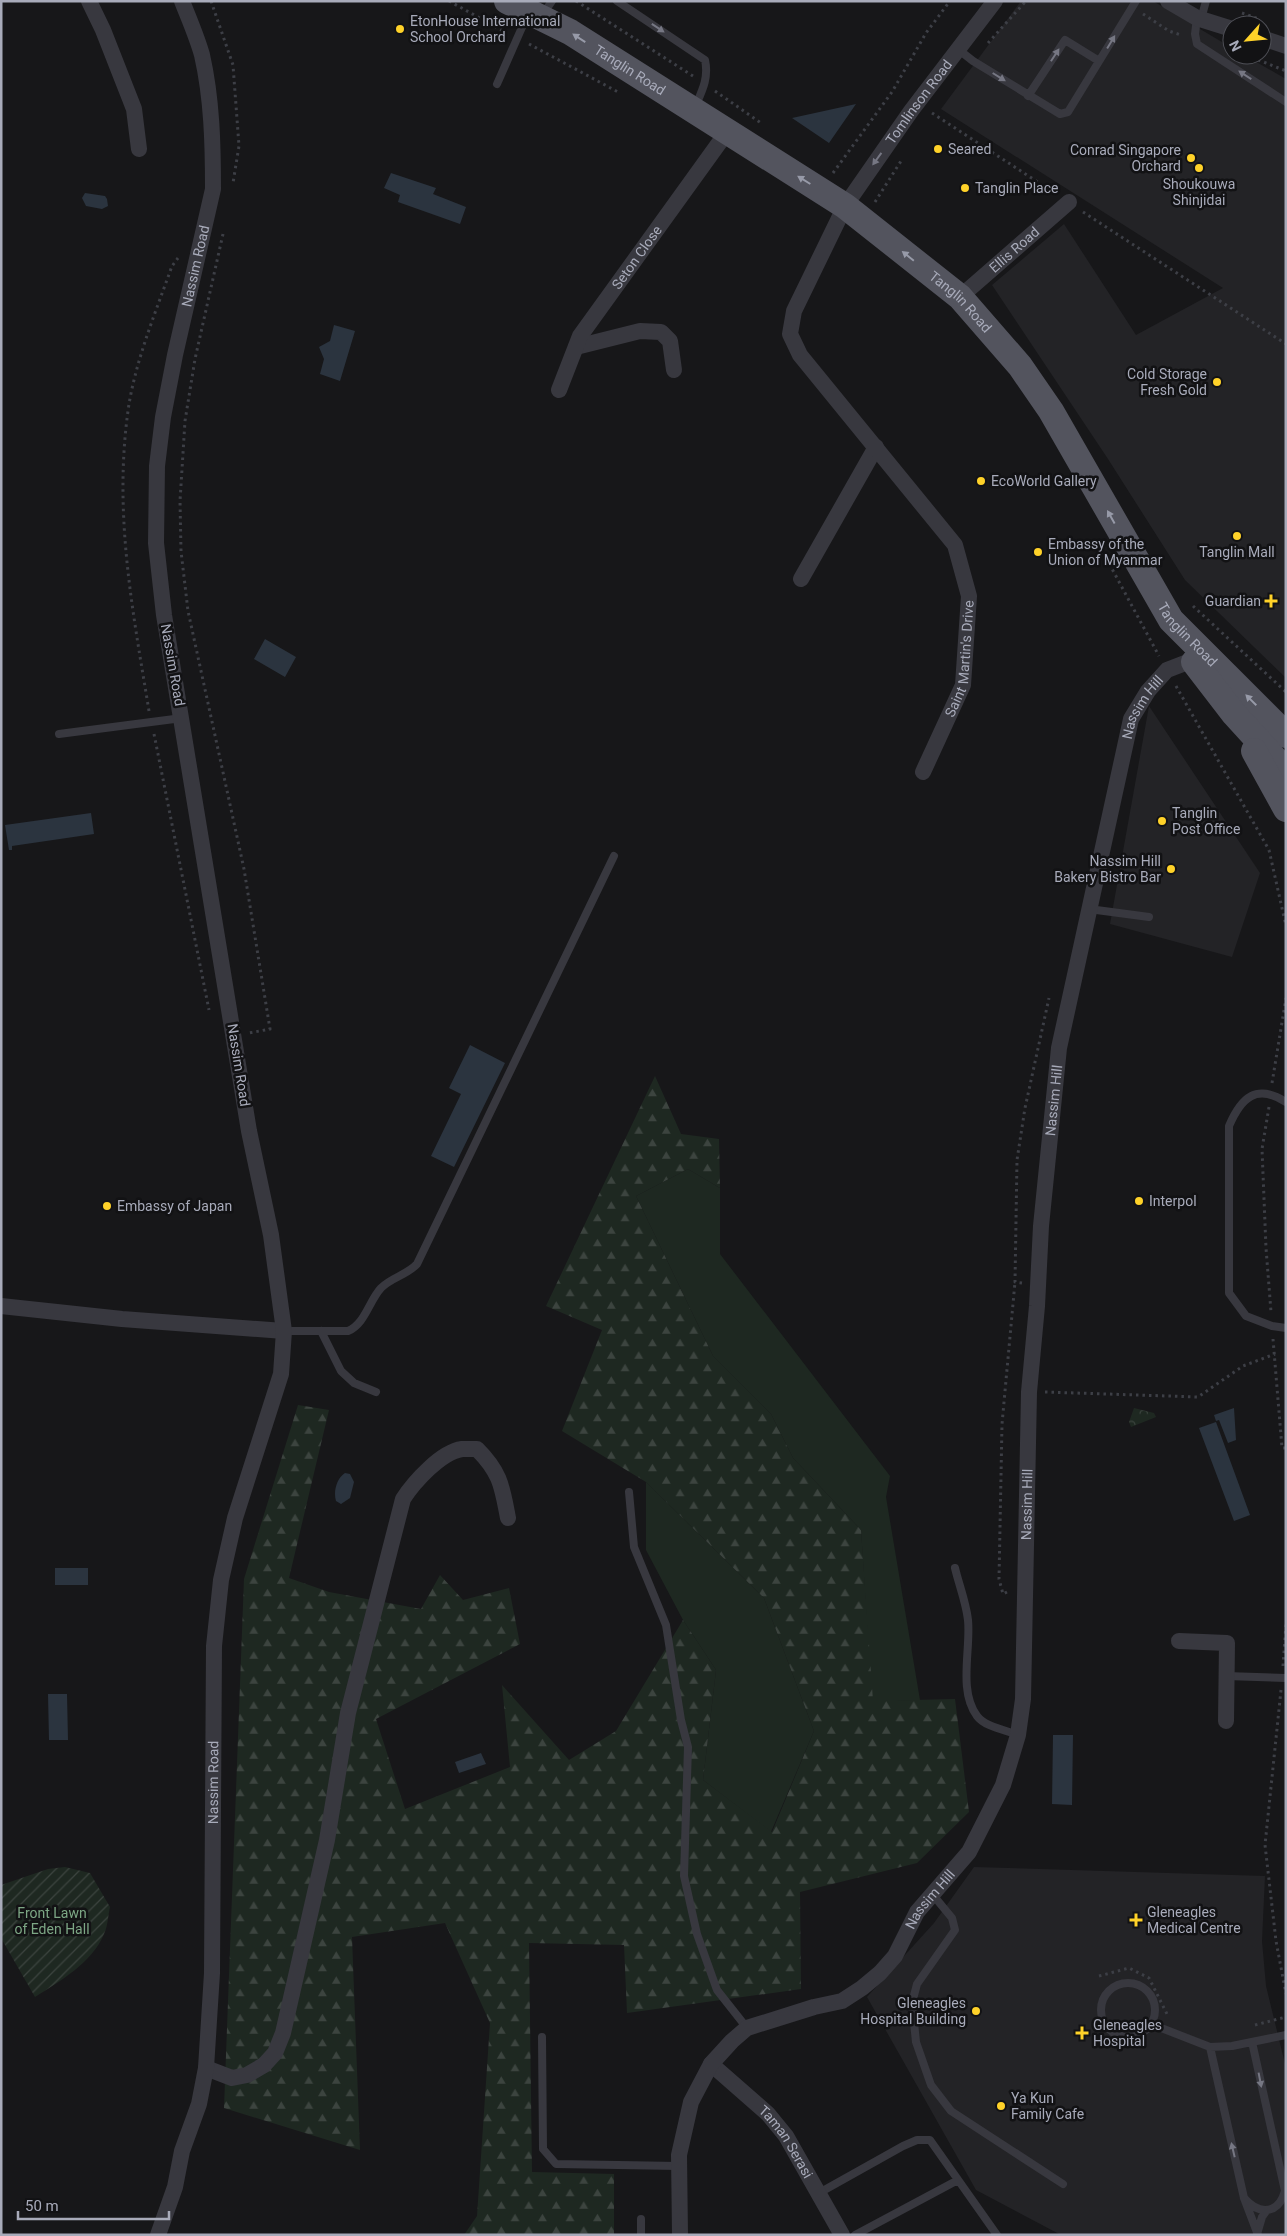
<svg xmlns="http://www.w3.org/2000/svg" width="1287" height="2236" font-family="Roboto,sans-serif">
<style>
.built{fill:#232326}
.grass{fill:#1e2821}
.forest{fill:url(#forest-firs)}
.park{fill:url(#park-crowns)}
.garden{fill:url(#garden-furrows)}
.water{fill:#2b343f}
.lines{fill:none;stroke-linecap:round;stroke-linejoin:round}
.path{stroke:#3d3f46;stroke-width:3;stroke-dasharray:2.5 4;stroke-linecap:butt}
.service{stroke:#38383f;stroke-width:8}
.minor{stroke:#38383f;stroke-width:16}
.primary{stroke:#53545e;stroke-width:26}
.oneway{fill:#767783}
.oneway2{fill:#979aa8}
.poi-dot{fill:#ffd229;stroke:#121214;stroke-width:2}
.labels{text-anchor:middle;stroke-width:5;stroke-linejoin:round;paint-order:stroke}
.poi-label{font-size:14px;fill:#a8abba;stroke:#121214;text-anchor:start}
.street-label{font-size:14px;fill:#a8abba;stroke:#121214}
.park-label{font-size:14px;fill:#7da785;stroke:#121214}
</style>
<defs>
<pattern id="forest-firs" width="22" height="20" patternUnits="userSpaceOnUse" patternTransform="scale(1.25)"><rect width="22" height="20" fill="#1e2821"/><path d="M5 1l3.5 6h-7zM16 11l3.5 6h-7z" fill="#3c443f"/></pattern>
<pattern id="park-crowns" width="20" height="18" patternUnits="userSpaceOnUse" patternTransform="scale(1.25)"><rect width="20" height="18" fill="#1e2821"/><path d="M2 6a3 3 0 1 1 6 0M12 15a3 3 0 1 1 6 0" fill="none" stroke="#3c443f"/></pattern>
<pattern id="garden-furrows" width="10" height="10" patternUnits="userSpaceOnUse" patternTransform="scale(1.25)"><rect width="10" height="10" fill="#1e2821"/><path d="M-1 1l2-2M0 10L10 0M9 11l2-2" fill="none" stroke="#3c443f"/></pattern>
</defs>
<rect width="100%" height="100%" fill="#171719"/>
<path class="built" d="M1021,1H1153L1232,48V55H1244L1286,79V678L1185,580L1108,459L992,285L1064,224L1136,335L1223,288L941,109Z
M1149,706L1260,873L1232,957L1110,924Z
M974,1867L1265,1876L1262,1941L1266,1986L1286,2068V2235H1061L976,2190L867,1997L934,1923Z"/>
<path class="grass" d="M688,1169L720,1188V1254L890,1476L886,1497L920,1700L872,1702L861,1530L793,1458L771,1414L713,1356L636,1196Z
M646,1482L764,1598L814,1731L771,1832L703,1780L716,1670L683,1620L646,1550Z"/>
<path class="forest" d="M655,1076L681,1134L719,1139L720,1188L688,1169L636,1196L713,1356L771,1414L793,1458L861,1530L873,1701L955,1699L969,1812L917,1863L800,1892L801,1989L627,2013L624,1945L529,1943L532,2172L614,2174V2235H464L477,2216L490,2023L445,1923L352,1937L360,2150L224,2108L244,1579L298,1405L329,1410L289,1578L329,1592L421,1609L440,1575L463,1600L509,1588L520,1644L376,1719L405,1809L510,1767L502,1685L569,1760L616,1731L683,1620L716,1670L703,1780L772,1832L814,1731L764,1598L646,1482L562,1431L602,1330L546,1306Z"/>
<path class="park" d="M1134,1408L1154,1413L1156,1417L1131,1427L1129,1422Z"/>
<path class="garden" d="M65,1867L90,1873L110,1907C108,1915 108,1926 104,1934C92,1963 60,1981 35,1997L1,1938V1885L48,1869Z"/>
<path class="water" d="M856,104L829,143L792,118Z
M391,173L436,188L433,194L466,207L460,224L398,202L400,195L384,188Z
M85,193L105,196L107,199L108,206L102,209L86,206L82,198Z
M334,325L355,331L340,381L320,374L324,359L319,347L330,341Z
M265,639L296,657L285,677L254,659Z
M91,813L94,834L12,846V850H9L5,825Z
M470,1045L505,1063L454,1167L431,1156L461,1094L449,1088Z
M1234,1408L1236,1440L1228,1443L1219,1420L1216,1421L1214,1415Z
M1216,1422L1250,1515L1234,1521L1199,1428Z
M345,1473L350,1474L354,1482L350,1498L341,1504L336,1501C333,1491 337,1478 345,1473Z
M55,1568H88V1585H55Z
M48,1694H67L68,1740H49Z
M1053,1735H1073L1072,1805L1052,1804Z
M481,1753L486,1764L459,1773L455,1762Z"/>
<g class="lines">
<path class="path" d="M211,1L233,65L239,146L233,183
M449,1L505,32
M576,1L693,76
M1242,13L1259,19
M1143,14L1169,31L1181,35
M988,43L1026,1
M529,44L618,92
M1246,55L1286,71
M715,91L761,123
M932,113L1053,192
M833,173L892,92L926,33L950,1
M875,202L901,161
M1083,212L1286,344
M223,234L195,359L185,421L180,501L181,551L188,611L244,869L270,1029L249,1033
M1097,541L1159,656
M1193,606L1286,692
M1176,686L1269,850L1286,926
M149,711C132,607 113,510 129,404C137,357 156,311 172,266L178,258
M154,734L209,1010
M1272,1083L1286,998
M1269,1107L1262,1149L1266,1248L1271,1312
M1022,1283L1015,1282L1017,1160L1025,1108L1049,998
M1273,1339L1282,1448H1286
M1045,1392L1198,1397L1243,1366L1275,1354
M1007,1592L1003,1594L999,1579L1002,1424L1015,1282
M1283,1666L1286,1624
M1281,1690L1265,1845L1276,1941L1286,1994
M1099,1976L1129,1968L1149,1978L1168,2016
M1255,2025L1286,2017"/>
<path class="service" d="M617,1L705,60C709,78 702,91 695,107
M543,14L552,1
M1197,18L1195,34L1197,44L1286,102
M1201,19L1206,1
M959,50L973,61L1060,114L1068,112L1136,1
M497,84L527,16
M1028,96L1065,40L1099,61
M59,734L182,718
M1089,909L1149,917
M1286,1102C1256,1083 1241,1098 1229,1126V1293L1246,1316L1272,1326L1286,1328
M284,1331H348C365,1324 369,1301 381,1288C392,1277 407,1275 417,1264L614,856
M321,1331L341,1371L354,1383L376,1392
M629,1492L634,1547L666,1625L681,1720L688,1747L684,1876L697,1934L717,1990L747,2028
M955,1568C959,1585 966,1602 968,1620C971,1649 958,1691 977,1716C985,1727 1006,1730 1018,1735
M1226,1676L1286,1678
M933,1895L952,1918L955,1930L917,1984L912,2003L916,2042L931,2085L951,2111L1063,2184
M1101 2010a27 27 0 1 1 54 0a27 27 0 1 1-54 0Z
M1151,2024L1210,2047L1232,2046L1286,2035
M542,2037L543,2149L556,2164L679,2166
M1210,2047L1244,2198L1258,2235
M819,2193L903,2146L917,2140H930L997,2235
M1244,2198C1259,2215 1278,2215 1285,2191L1252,2042
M641,2219V2235
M1257,2234L1262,2217L1267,2210
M855,2235L958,2180"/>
<g class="minor">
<path d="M89,1L103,30L134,109L139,149"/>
<path d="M1168,1L1197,18L1232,29"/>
<path d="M1262,38L1286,46"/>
<path id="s1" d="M960,297L1069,202"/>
<path d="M576,347L640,331L661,332L670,341L674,370"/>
<path id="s2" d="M559,390L580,336L727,132"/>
<path d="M801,579L876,447"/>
<path id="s3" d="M923,772L963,685L969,596L955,545L800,355L790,334L794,311L845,206L911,111L995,1"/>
<path d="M1,1306L122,1319L284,1331"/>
<path d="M1179,1641L1227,1643L1226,1721"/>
<path id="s4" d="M711,2064L768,2114L786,2136L842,2235"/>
<path d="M206,2068L232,2078L247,2075L264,2065L275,2053L283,2033L327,1840L348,1713L403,1499C414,1482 441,1452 462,1449C467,1449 472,1449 477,1449C501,1473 502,1487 508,1518"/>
<path id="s5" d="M158,2235L175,2187L182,2151L199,2104L206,2068L212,1973L214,1646L221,1580L235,1518L281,1374L284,1331L271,1235L249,1131L164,615L156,543L157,466L163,417L175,355L213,189C213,145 212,99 202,55C197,37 189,19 182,1"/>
<path id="s6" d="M680,2235L679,2155L691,2102L711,2064L732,2041L747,2028L814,2007L842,2001L862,1988L880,1973L895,1956L917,1912L969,1852L1003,1785L1018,1735L1023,1699L1029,1392L1037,1306L1041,1226L1059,1048L1131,719L1148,691L1167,670L1193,660"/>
</g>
<g class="primary">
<path id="s7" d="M507,1L570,32L845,206L960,297L1020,366L1051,411L1171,620L1286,735"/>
<path d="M1194,662L1234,714L1286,771"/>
<path d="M1254,751L1286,809"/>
</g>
</g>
<defs><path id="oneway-solid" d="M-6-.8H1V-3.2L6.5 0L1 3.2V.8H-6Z" transform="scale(1.25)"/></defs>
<g class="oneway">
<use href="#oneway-solid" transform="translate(658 28) rotate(34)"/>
<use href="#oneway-solid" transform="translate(1111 42) rotate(-59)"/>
<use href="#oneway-solid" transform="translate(1055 55) rotate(-57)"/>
<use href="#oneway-solid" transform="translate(1245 75) rotate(-147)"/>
<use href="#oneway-solid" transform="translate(999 77) rotate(32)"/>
<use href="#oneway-solid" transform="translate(877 159) rotate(126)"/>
<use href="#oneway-solid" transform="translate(1260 2080) rotate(79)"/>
<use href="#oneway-solid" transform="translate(1233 2150) rotate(-103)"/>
</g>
<g class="oneway2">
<use href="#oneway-solid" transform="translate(579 38) rotate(-147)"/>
<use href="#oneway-solid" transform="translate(804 180) rotate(-148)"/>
<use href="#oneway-solid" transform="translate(908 256) rotate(-141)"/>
<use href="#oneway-solid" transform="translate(1111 517) rotate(-119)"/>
<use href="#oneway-solid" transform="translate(1251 700) rotate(-135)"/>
</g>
<g class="poi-dot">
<circle cx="400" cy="29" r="5"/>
<circle cx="938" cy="149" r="5"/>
<circle cx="1191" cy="158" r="5"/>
<circle cx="1199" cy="168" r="5"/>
<circle cx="965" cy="188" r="5"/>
<circle cx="1217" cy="382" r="5"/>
<circle cx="981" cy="481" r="5"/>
<circle cx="1237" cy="536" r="5"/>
<circle cx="1038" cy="552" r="5"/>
<path d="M1268.5 593.5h5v5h5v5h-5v5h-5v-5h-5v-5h5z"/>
<circle cx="1162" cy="821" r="5"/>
<circle cx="1171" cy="869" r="5"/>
<circle cx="1139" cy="1201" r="5"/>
<circle cx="107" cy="1206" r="5"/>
<path d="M1133.5 1912.5h5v5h5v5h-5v5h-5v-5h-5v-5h5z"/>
<circle cx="976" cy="2011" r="5"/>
<path d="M1079.5 2025.5h5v5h5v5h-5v5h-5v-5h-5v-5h5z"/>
<circle cx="1001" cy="2106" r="5"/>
</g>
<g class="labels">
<g class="poi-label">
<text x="410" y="26">EtonHouse International<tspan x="410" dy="16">School Orchard</tspan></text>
<text x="948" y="154">Seared</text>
<text x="1181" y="155" text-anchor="end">Conrad Singapore<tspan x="1181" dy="16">Orchard</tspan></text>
<text x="1199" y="189" text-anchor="middle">Shoukouwa<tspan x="1199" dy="16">Shinjidai</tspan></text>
<text x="975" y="193">Tanglin Place</text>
<text x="1207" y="379" text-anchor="end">Cold Storage<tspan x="1207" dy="16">Fresh Gold</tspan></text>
<text x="991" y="486">EcoWorld Gallery</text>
<text x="1048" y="549">Embassy of the<tspan x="1048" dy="16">Union of Myanmar</tspan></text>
<text x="1237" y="557" text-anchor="middle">Tanglin Mall</text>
<text x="1261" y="606" text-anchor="end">Guardian</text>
<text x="1172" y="818">Tanglin<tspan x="1172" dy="16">Post Office</tspan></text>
<text x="1161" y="866" text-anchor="end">Nassim Hill<tspan x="1161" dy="16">Bakery Bistro Bar</tspan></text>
<text x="1149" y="1206">Interpol</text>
<text x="117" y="1211">Embassy of Japan</text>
<text x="1147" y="1917">Gleneagles<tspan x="1147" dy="16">Medical Centre</tspan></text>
<text x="966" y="2008" text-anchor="end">Gleneagles<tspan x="966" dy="16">Hospital Building</tspan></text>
<text x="1093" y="2030">Gleneagles<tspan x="1093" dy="16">Hospital</tspan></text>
<text x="1011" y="2103">Ya Kun<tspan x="1011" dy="16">Family Cafe</tspan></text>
</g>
<g class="street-label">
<text dy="5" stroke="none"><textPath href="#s7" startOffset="141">Tanglin Road</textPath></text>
<text dy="5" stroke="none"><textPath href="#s3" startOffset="774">Tomlinson Road</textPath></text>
<text dy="5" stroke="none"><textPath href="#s1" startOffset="72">Ellis Road</textPath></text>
<text dy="5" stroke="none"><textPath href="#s2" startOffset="155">Seton Close</textPath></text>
<text dy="5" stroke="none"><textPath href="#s5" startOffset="2000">Nassim Road</textPath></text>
<text dy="5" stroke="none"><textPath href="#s7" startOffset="546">Tanglin Road</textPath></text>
<text dy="5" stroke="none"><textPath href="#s7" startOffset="951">Tanglin Road</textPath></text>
<text dy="5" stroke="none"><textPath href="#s3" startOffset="121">Saint Martin's Drive</textPath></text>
<text transform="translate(173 665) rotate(80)" y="5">Nassim Road</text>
<text dy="5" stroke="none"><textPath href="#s6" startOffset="1694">Nassim Hill</textPath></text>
<text transform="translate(239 1065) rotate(81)" y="5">Nassim Road</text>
<text dy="5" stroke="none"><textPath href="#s6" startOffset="1289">Nassim Hill</textPath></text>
<text dy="5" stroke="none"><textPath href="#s6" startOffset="884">Nassim Hill</textPath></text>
<text dy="5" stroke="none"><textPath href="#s5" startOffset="460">Nassim Road</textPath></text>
<text dy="5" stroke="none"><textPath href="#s6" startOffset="464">Nassim Hill</textPath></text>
<text dy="5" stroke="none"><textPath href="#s4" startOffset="109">Taman Serasi</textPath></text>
</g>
<g class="park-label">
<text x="52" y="1918">Front Lawn<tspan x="52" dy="16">of Eden Hall</tspan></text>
</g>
</g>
<rect width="1287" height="2236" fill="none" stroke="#a8abba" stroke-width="5"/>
<g transform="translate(1247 40) rotate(243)"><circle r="24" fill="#121214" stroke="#4e4f56"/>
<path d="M0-4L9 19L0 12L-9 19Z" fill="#ffd229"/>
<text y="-8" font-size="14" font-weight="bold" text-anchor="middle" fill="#a8abba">N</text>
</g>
<path d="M18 2211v8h151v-8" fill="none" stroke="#a8abba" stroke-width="2.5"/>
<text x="25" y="2211" font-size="15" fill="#a8abba" stroke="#121214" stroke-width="4" paint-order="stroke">50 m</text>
</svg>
